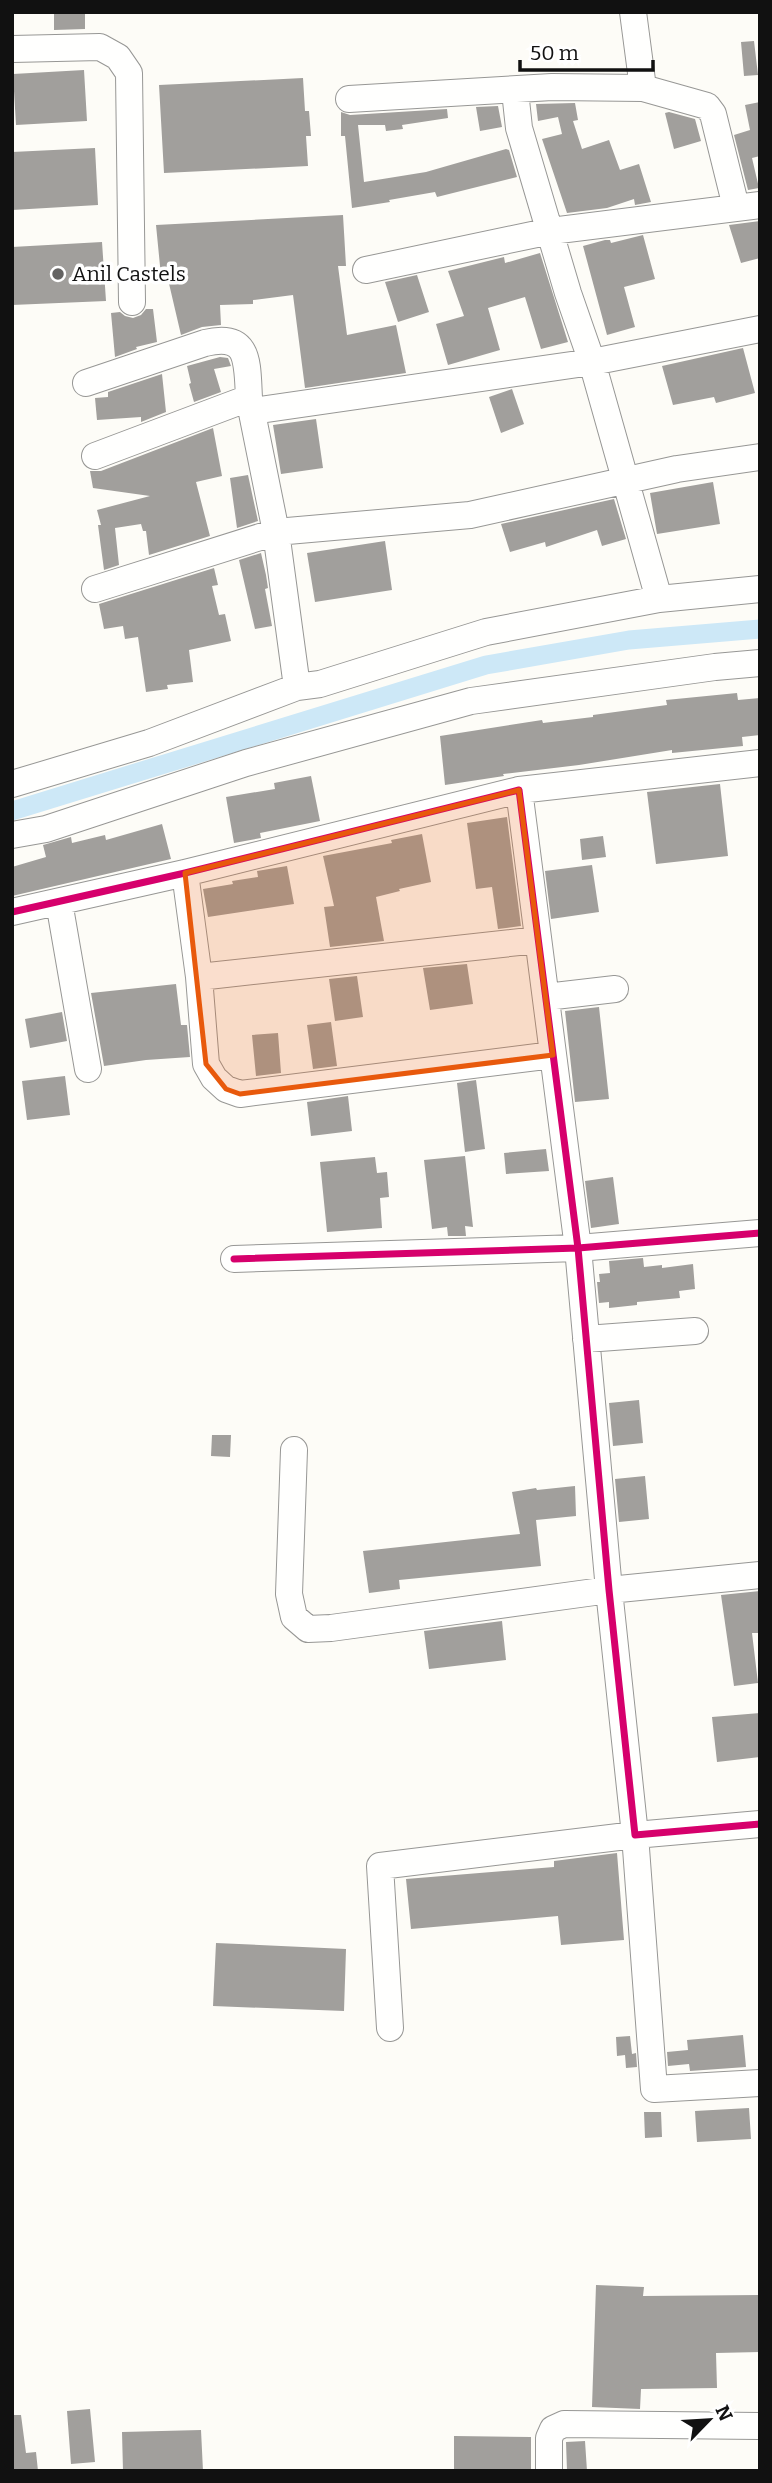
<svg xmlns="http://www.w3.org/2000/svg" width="772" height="2483" font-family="Bitter,serif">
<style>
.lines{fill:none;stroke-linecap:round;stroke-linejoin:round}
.canal{stroke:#cde8f7;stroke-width:19}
.building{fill:#a19f9c}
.minor-casing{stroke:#979795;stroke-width:28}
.minor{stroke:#fffffe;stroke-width:26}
.cycleway-casing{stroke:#fff;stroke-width:11}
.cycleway{stroke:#d6006c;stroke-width:7}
.marked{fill:#e8590c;fill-opacity:0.2;stroke:#e8590c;stroke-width:5;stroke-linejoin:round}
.poi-dot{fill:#646362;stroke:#fff;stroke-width:2.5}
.labels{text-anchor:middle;stroke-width:7;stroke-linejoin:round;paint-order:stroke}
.poi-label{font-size:21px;fill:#111;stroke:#fff;text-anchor:start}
</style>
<rect width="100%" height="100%" fill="#fdfcf7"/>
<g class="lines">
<path class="canal" d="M12,811L486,665L629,640L760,629"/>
</g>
<path class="building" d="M54,12H85V29L54,30Z
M754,41L758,75L744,76L741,42Z
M84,70L87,121L16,125L13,74Z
M303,78L305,111H309L311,136H306L308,166L164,173L159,85Z
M760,102V156L752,158L759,188L748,190L734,135L750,130L745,105Z
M575,103L578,120L573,121L582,149L609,140L620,170L639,164L651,202L635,205L634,199L607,208L567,213L542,139L562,134L558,117L538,121L536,104Z
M498,106L502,127L480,131L476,107Z
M447,109L448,118L402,125L403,129L386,131L385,125H358L364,182L426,172L506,149L509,150L517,177L437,197L435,192L389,200L390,202L352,208L345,136H341V112L350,115Z
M669,112L695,119L701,141L674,149L665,113Z
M95,148L98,205L12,210V152Z
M343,215L346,266H338L347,335L396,325L406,373L305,388L293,295L253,300V304L220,305L221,325L202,327L181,335L167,275L161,276L156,225Z
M760,221V258L741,263L729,225Z
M643,235L655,279L624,287L635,327L607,335L583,246L605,240H610L611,243Z
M102,242L106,301L12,305V247Z
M540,253L568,342L541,349L525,297L488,308L500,350L448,365L436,324L464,316L448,271L504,257L505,263Z
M417,275L429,312L398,322L385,282Z
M146,309H153L157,342L136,347L137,349L115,357L111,313L120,312L125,316L133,318L141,315Z
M743,348L755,393L716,403L714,397L673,405L662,366Z
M220,357L228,358L231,366L214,369L221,392L194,402L189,384L191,383L187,366Z
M162,374L166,412L141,422V417L97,420L95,398L108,397V392Z
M512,389L524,424L501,433L489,397Z
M316,419L323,468L281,474L273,425Z
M213,428L222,476L196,482L210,536L149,555L146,531H143L141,524L115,528L119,565L104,570L98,525H101L97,510L150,496L93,488L90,471H101Z
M248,475L258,521L237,528L230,478Z
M713,482L720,524L657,534L650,493Z
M614,499L626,539L602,546L597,530L546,547L545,542L510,552L501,524Z
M385,541L392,590L315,602L307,553Z
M261,553L266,575L268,588L265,589L272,626L255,629L239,560Z
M214,568L218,585L212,586L219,615L225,614L231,641L189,650L193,682L167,685L168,689L146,692L138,637L125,639L123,626L104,629L99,604Z
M737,693L738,700L760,698V735L742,737L743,746L672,753V750L579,765L503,774L504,776L445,785L440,736L542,720L543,723L593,717V715L667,705L666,700Z
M311,776L320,821L260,833L261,838L234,843L226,797L275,789L274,783Z
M720,784L728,856L656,864L647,792Z
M507,817L521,926L498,929L492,887L476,889L467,823Z
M162,824L171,859L12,896V867L46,857L43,845L71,837L72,843L105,835L106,840Z
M422,834L431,882L399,889L400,891L376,897L384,941L330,947L324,907L334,906L323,856L392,843L391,840Z
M603,836L606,857L582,860L580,839Z
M592,865L599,912L551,919L545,871Z
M287,866L294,904L208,917L203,889L233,884L232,881L258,877L257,871Z
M467,964L473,1004L430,1010L423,968Z
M357,976L363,1017L335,1021L329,979Z
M176,984L181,1025H187L190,1057L146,1060L104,1066L91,993Z
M599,1007L609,1099L575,1102L565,1011Z
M62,1012L67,1041L30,1048L25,1019Z
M331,1022L337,1066L313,1069L307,1025Z
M278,1033L281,1073L256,1076L252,1035Z
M65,1076L70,1115L27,1120L22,1081Z
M476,1080L485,1149L465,1152L457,1083Z
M348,1096L352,1131L311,1136L307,1102Z
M546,1149L549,1171L506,1174L504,1153Z
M465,1156L473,1227L465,1226L466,1236H448L447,1227L432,1229L424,1160Z
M375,1157L377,1173L387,1172L389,1197L380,1198L382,1228L327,1232L320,1162Z
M613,1177L619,1224L591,1228L585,1181Z
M643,1258L644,1267L662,1265V1268L693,1264L695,1289L679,1291L680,1298L637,1302V1305L609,1308V1302L599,1303L597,1282H600L599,1274L610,1273L609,1261Z
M639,1400L643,1443L613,1446L609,1403Z
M212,1435H231L230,1457L211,1456Z
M645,1476L649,1519L619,1522L615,1479Z
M575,1486L576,1516L536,1520L541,1566L399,1580L400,1589L369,1593L363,1551L520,1534L512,1492L536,1488L537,1490Z
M760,1591V1633H752L758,1683L734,1686L721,1595Z
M502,1621L506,1660L429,1669L424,1631Z
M760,1713V1757L717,1762L712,1717Z
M617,1853L624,1940L561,1945L558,1916L411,1929L406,1879L554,1867V1861Z
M216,1943L346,1949L344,2011L213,2006Z
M743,2035L746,2067L690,2071L689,2064L668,2066L667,2052L688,2050L687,2040Z
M630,2036L632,2054L636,2053L637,2067L626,2068L625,2055L617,2056L616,2037Z
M749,2108L751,2139L697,2142L695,2111Z
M644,2112H661L662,2137L645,2138Z
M596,2285L644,2287L643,2296L760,2295V2352L716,2353L717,2388L641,2389L640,2409L592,2407Z
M90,2409L95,2462L71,2464L67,2411Z
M12,2415H21L26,2453L36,2452L38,2471H12Z
M201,2430L203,2471H123L122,2432Z
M454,2436L531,2437V2471H454Z
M585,2441L587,2471H567L566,2442Z"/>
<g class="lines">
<g class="minor-casing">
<path id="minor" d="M633,12L643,88
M12,49L100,47L118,57L129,73L132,302
M515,91L519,128L568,293L592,362L659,599
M349,99L552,87L643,88L707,106L713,114L736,207
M366,270L551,231L760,205
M86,383L205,343C250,332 247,362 249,398L276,532L297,687
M253,411L592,362L760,329
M95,456L249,398
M95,589L276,532L470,515L677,469L760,457
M12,784L149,743L297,687L320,684L486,632L659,599L760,589
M519,790L760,763
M12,835L46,829L246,763L471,701L715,667L760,663
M185,873L199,977L206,1064L214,1078L226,1089L240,1094L553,1055
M59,902L88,1069
M12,912L185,873L519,790L578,1248L760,1233
M199,977L538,940
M546,997L615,989
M234,1259L578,1248L609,1590L635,1835L760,1824
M586,1339L695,1331
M294,1450L289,1594L294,1617L308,1629L331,1628L609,1590L760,1575
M390,2028L380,1866L635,1835L654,2089L760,2083
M549,2471V2438L553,2429L564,2424L760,2426"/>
</g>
<use href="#minor" class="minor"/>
<g class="cycleway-casing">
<path id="cycleway" d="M12,912L185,873L519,790L578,1248L760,1233
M234,1259L578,1248L609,1590L635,1835L760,1824"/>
</g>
<use href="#cycleway" class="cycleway"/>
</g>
<path class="marked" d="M519,790L553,1055L240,1094L226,1089L206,1064L185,873Z"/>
<circle class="poi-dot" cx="58" cy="274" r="7"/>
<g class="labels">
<g class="poi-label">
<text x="72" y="281">Anil Castels</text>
</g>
</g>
<rect width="772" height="2483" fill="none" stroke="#111111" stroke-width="28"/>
<g transform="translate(709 2420) rotate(65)" stroke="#ffffff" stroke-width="5" paint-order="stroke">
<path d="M0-5L12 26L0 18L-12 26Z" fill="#111111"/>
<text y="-10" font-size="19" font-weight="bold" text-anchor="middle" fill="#111111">N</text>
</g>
<path d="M520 60v10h133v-10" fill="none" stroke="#111111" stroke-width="3.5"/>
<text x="530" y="60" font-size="21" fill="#111111" stroke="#ffffff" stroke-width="5" paint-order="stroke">50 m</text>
</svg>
